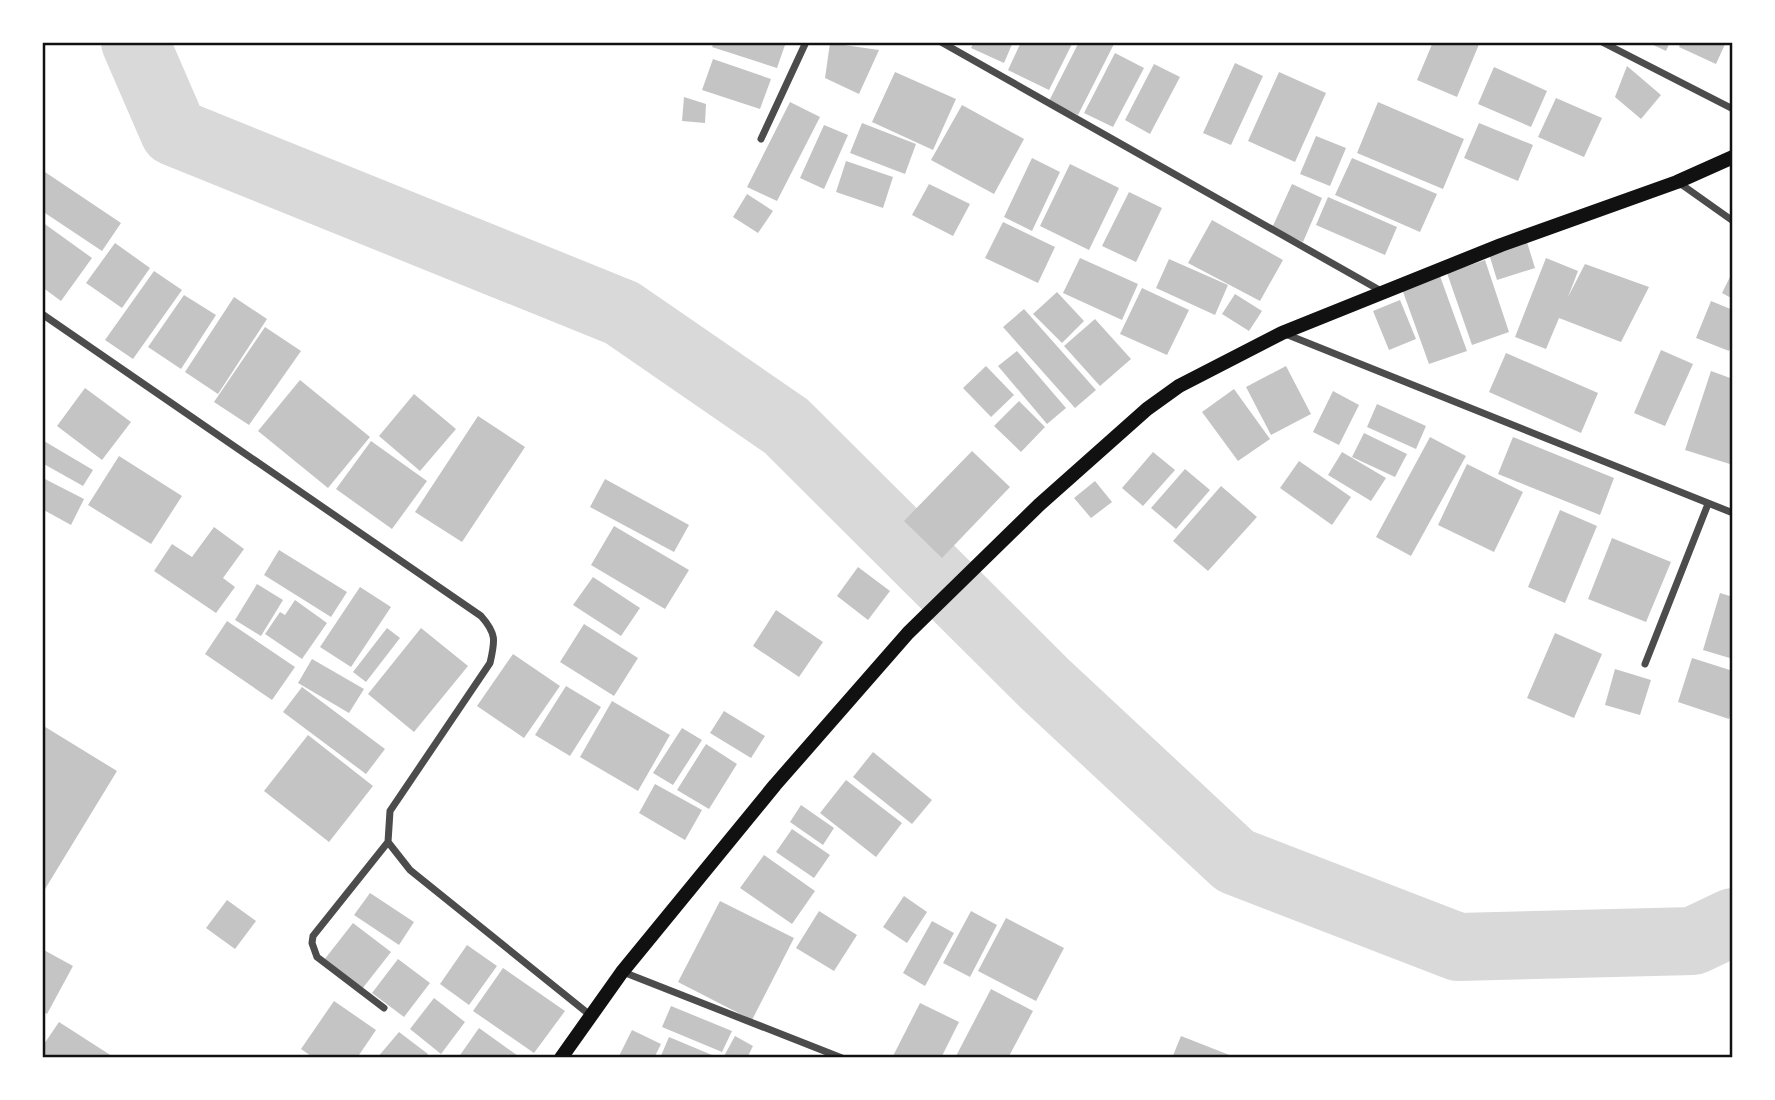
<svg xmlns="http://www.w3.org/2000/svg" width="1775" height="1100" font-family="'PT Sans Narrow',sans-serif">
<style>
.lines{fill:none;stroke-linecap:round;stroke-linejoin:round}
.river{stroke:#d9d9d9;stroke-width:68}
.building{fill:#c4c4c4}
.minor{stroke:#4c4c4c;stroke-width:7}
.secondary{stroke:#111;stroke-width:14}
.neatline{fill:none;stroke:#111;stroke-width:2.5}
</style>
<rect width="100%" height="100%" fill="#fff"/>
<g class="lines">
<path class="river" d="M135,42L174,132L622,313L786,426L1044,683L1235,861L1458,947L1693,941L1733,922"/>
</g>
<path class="building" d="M714,42H786L777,68L712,47Z
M974,42H1013L1004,63L971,48Z
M1021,42H1073L1049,90L1008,70Z
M1079,42H1115L1078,115L1049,101Z
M1433,42H1480L1457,97L1417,80Z
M1647,42H1670L1666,51Z
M1681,42H1726L1716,64L1679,47Z
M830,43L879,50L859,94L825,78Z
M1115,53L1144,68L1113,127L1084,113Z
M713,59L771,79L760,109L702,90Z
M1235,63L1263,76L1231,145L1203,133Z
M1154,64L1180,77L1150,134L1125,120Z
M1627,66L1661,95L1641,119L1615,97Z
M1494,67L1547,91L1531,127L1478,104Z
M895,72L956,99L933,150L872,122Z
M1279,72L1326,93L1295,162L1248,141Z
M684,97L706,104L705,123L682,121Z
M1556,98L1602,118L1584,157L1538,137Z
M790,102L820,117L777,201L747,187Z
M1378,102L1464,139L1443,189L1357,153Z
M962,105L1024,139L994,194L931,160Z
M862,123L916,144L905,174L850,153Z
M1479,123L1533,145L1518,181L1464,158Z
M824,125L848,135L824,189L800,178Z
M1316,136L1346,148L1330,186L1300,174Z
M1032,158L1060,172L1032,231L1004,217Z
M1352,158L1437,194L1420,232L1335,195Z
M846,161L893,177L883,208L836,192Z
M1070,164L1119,188L1089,250L1040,226Z
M42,170L121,223L102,251L42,211Z
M929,184L970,204L953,236L912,215Z
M1292,184L1322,198L1303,242L1272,228Z
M1129,192L1162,208L1136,262L1102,246Z
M747,194L773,211L758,233L733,217Z
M1328,197L1397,227L1385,255L1316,225Z
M1212,220L1283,260L1260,301L1188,263Z
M42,222L92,258L61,301L42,287Z
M1003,222L1055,247L1038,283L985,258Z
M1527,242L1535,268L1497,280L1489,254Z
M115,243L150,268L122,308L86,283Z
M1080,258L1138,284L1122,320L1063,293Z
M1546,258L1578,271L1568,297L1585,264L1649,287L1621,342L1559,318L1546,349L1515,337Z
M1169,259L1228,285L1215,315L1156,288Z
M1485,260L1509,332L1472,345L1447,273Z
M154,271L182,290L133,359L105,340Z
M1733,271V299L1722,293Z
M1440,276L1467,351L1429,364L1402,289Z
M1142,288L1189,310L1167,355L1120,334Z
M1057,292L1084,321L1062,343L1033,314Z
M1235,294L1262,311L1249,331L1222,314Z
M184,295L216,315L181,369L148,347Z
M234,297L267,319L218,394L185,372Z
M1400,300L1416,339L1389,350L1373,311Z
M1711,301L1733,310V342L1729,351L1696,338Z
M1024,309L1096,390L1075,408L1003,327Z
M1095,319L1131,359L1100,386L1064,346Z
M265,327L301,351L249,425L214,402Z
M1661,350L1693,364L1665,426L1634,413Z
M1017,351L1066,408L1047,424L998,366Z
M1506,353L1598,393L1581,433L1489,392Z
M986,366L1014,395L991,417L963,388Z
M1286,366L1311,414L1271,435L1246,387Z
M1711,371L1733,379V465L1685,450Z
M300,380L370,437L328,488L258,431Z
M85,388L131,422L102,460L57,426Z
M1234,389L1270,439L1238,461L1202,412Z
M1333,391L1359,405L1339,445L1313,432Z
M414,394L456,429L420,471L379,436Z
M1019,401L1045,427L1021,452L994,426Z
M1377,404L1426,426L1416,449L1367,427Z
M478,416L525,447L462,542L415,512Z
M1364,433L1407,454L1395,477L1352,457Z
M1430,437L1466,456L1411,556L1376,537Z
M1513,437L1614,478L1600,515L1498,474Z
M44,441L93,470L83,486L42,463Z
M371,441L427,481L392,529L336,489Z
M972,451L1010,487L942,558L904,521Z
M1153,452L1175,470L1143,506L1122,488Z
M1342,452L1386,478L1371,501L1328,475Z
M119,456L182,496L151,544L88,505Z
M1299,461L1351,497L1332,525L1280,488Z
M1467,464L1523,492L1494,552L1438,525Z
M1185,469L1210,490L1176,529L1151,508Z
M43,478L84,499L71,525L42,509Z
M605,479L689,525L674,552L590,507Z
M1095,481L1112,502L1091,518L1074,498Z
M1221,486L1257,517L1208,571L1173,541Z
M1560,510L1597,526L1565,603L1528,587Z
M614,526L689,570L665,609L591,565Z
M214,527L244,549L223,578L235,587L216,613L154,571L172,544L192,557Z
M1612,538L1671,562L1646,622L1588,599Z
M279,550L347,592L331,617L264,575Z
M858,567L890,591L868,620L837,596Z
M593,577L640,608L621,636L573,605Z
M257,584L283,600L261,636L235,620Z
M360,587L391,607L351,667L320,647Z
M1720,593L1733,597V659L1703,650Z
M295,600L327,623L302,659L265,634L280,612L285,615Z
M776,610L823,642L799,677L753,646Z
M227,621L295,667L272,700L205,654Z
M584,624L638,658L614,696L560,662Z
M387,628L400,638L366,682L353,672Z
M421,628L468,666L414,732L368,694Z
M1555,633L1602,654L1574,718L1527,698Z
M513,654L560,686L524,738L477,706Z
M1692,658L1733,671V707L1729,719L1678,702Z
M312,659L364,689L349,713L298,683Z
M1615,669L1651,680L1640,715L1605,705Z
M566,686L601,707L570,756L535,735Z
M302,687L385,749L366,774L283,712Z
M612,701L670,735L638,791L580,757Z
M724,711L765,736L751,758L710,733Z
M42,725L117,771L42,894Z
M682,728L702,740L673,785L653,773Z
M308,735L373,786L329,842L264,791Z
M706,744L737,764L709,809L677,790Z
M873,752L932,800L912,824L853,777Z
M846,780L902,823L876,857L820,813Z
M655,784L702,810L685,840L639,813Z
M801,805L834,828L823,845L790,822Z
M792,829L830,855L814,878L776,852Z
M764,855L815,891L792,924L740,888Z
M370,893L414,922L399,945L354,915Z
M904,896L927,912L907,943L883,927Z
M227,900L256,921L235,949L206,928Z
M720,901L794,938L752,1020L678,982Z
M819,911L857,935L834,971L796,948Z
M971,911L997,925L970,977L943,963Z
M1006,918L1064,948L1036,1001L978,971Z
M932,921L954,933L925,986L903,973Z
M353,923L391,952L362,989L324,960Z
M467,945L497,966L469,1005L440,984Z
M42,949L73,966L47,1014L42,1011Z
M398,959L430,983L404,1017L372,993Z
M503,968L565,1011L534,1053L473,1011Z
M991,989L1033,1011L1008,1058H955Z
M434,998L465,1022L441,1054L410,1029Z
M334,1001L376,1030L357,1058H314L301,1049Z
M920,1003L959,1022L941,1058H892Z
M671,1006L732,1031L722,1052L662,1027Z
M59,1022L115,1058H42V1047Z
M479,1028L521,1058H458Z
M632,1030L661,1044L654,1058H618Z
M399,1032L428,1054L425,1058H377Z
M735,1036L753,1046L747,1058H723Z
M1181,1036L1232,1056L1231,1058H1172Z
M669,1037L712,1055L711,1058H660Z"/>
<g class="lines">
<path class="minor" d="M941,42L1383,292
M1602,42L1733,109
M761,139L806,42
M1678,182L1733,221
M42,314L481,616C497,634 495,641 490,663L390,811L388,842L410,870L590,1015
M1283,333L1733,513
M1645,664L1708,504
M623,972L842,1058
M384,1008L317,957L312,943L313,936L388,842"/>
<path class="secondary" d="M561,1058L622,972L775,785L908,633L1039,505L1147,409L1179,386L1282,333L1501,245L1677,182L1733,157"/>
</g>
<rect width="1775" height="1100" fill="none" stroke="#ffffff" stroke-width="88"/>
<rect x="44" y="44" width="1687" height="1012" class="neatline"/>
</svg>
